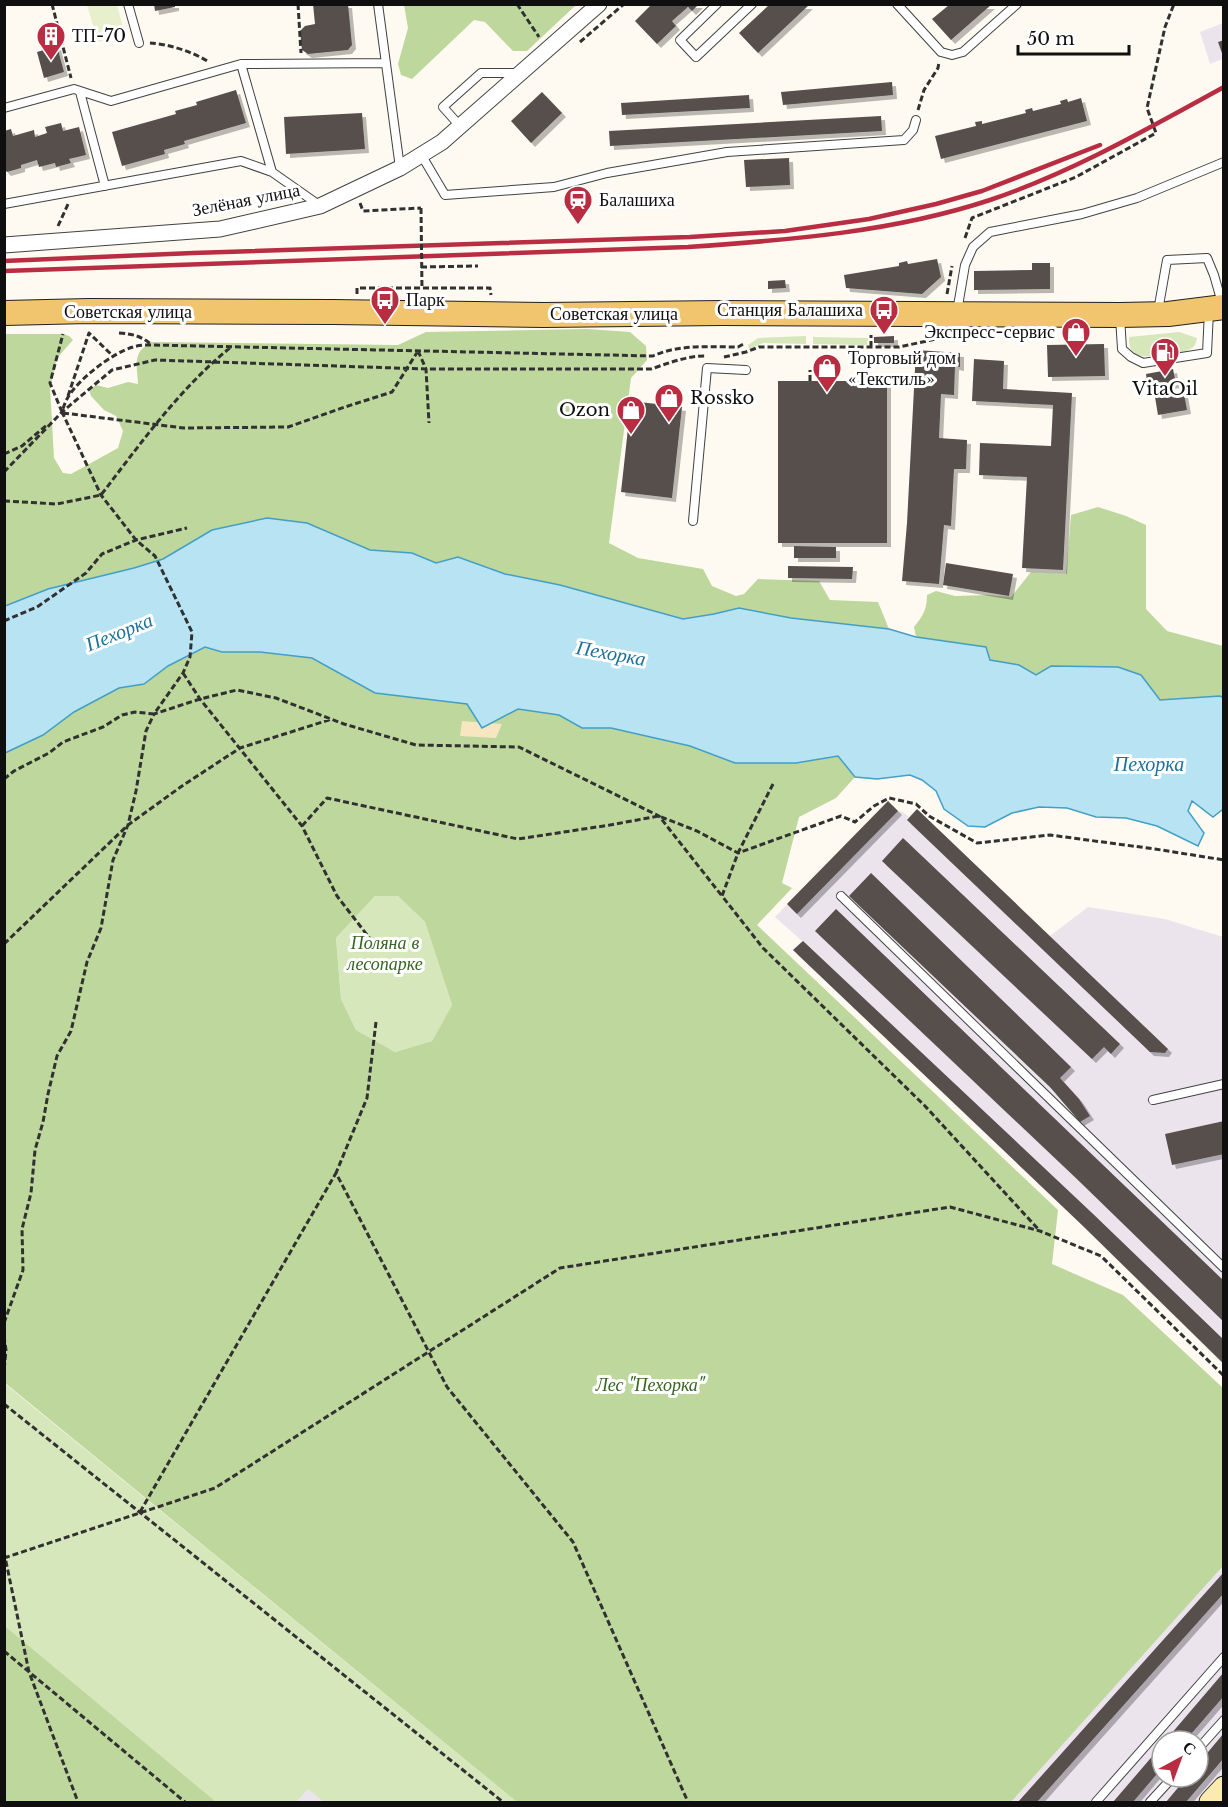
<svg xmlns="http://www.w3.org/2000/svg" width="1228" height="1807" font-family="'Libre Baskerville',serif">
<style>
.industrial{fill:#ebe4ed;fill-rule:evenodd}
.green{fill:#d7e7bc}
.forest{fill:#bdd79c;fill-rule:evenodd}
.sand{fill:#f7e6c0}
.pitch{fill:#e7efcd}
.water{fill:#b8e3f3;stroke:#439fc6;stroke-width:1.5}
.building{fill:#574f4c;filter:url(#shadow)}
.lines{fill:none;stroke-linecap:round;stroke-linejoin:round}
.lane-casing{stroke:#424242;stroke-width:10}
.street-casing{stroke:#424242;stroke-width:17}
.secondary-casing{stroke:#313131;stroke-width:23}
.primary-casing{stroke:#202020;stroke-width:26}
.path{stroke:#313131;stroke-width:3;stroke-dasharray:6 3;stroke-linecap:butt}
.lane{stroke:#fff;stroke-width:8}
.street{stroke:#fff;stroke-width:15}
.secondary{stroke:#fbebb0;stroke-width:21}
.primary{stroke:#f1c46e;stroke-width:24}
.rail{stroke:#b82d42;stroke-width:4.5}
.path-bridge{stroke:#313131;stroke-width:3;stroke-dasharray:6 3;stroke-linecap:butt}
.labels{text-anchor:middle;stroke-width:6;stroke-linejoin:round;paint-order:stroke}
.poi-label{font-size:18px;fill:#0f0f0f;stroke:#fff;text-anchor:start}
.street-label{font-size:18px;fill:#0f0f0f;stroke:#fff}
.park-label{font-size:18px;font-style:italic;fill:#366422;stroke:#fff}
.water-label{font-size:20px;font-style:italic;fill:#1e719b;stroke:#fff}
</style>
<defs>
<filter id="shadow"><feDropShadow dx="4" dy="4" stdDeviation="0" flood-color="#0004"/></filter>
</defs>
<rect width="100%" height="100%" fill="#fefaf1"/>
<path class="industrial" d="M1223,23V59L1210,64L1200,32Z
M888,801L898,811L903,812L909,817L917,809L1050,936L1088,907L1165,919L1223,937V1364L1081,1224L793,950L802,941L775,917Z
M1223,1566V1773L1198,1802H1011ZM1162,1741H1198V1777H1162Z
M308,1782L345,1802H290Z"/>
<path class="green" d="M1179,332L1197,338C1196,343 1195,347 1190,349C1183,353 1174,353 1166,354C1148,356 1128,363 1129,337Z
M806,336V344L763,343L749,349L748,345L758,338Z
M813,337L868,338L867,345L813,344Z
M375,896H398L425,922L452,1005L432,1041L395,1052L356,1030L341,999L336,938Z
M4,1383L517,1802H324L308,1789L296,1802H199L74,1684L5,1626Z"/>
<path class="forest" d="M404,5V4L576,5L527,51H513L485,22L474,20L412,79L401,75L398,64L408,28Z
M587,329L630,332L646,346L647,360L631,378L609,543L638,558L703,569L712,586L736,596L744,594L758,579L819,581L830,600L878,602L889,629L791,618L739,608L714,614L683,619L560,585L505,574L458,557L436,563L412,553L369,550L307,523L212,530L163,559L134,568L48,589L5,606V334H63L69,336L73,340L57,358L50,387L54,458L63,473L71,474L118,448L123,431L116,416L104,410L91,396L89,390L96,385L108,388L128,382L138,384C137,364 132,353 151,342L398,345L426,332Z
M1098,507L1126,516L1146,525V609L1167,631L1223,646V698L1220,696L1160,700L1141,675H1036L1019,665L990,660L985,647L916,637L914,627C923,616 927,609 927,595L936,591L955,596L987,595L1011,597L1031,572L1066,574L1071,515Z
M205,647L222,652H260L312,658L375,693L518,709L559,715L582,728H611L690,746L735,763H796L838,756L855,777L836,798L799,817L782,883L792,888L757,925L1058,1210L1052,1264L1123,1295L1223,1388V1566L1011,1802H517L5,1383V753L43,735L74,712L119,688L145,684L168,666ZM375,896H398L425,922L452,1005L432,1041L395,1052L356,1030L341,999L336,938Z
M4,1626H5L216,1802H5Z"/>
<path class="sand" d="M462,721L502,724L496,738L460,736Z"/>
<path class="pitch" d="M87,5H117L125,35L98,42Z"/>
<path class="water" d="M267,518L307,523L370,550L412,553L436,563L458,557L505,574L560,585L683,619L714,614L739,608L791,618L889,629L916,637L986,647L990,660L1019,665L1036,675L1051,666L1118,667L1141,675L1160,700L1220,696L1224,698L1223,811L1222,810L1213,817L1192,801L1188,811L1204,833L1198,846L1157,826L1126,818L1096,817L1067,808L1039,807L1012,813L985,827L968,826L944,809L936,791L922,780L910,775L877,779L855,777L838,756L796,763H735L690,746L611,728H582L559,715L518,709L482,728L467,704L375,693L312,658L260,652H222L205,647L168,666L144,684L119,688L74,712L43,735L5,753V606L48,589L134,568L163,559L212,530Z"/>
<path class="building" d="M154,4H175V7L155,11Z
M313,4H348L352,45L348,50L308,54L302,50L300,31L305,26L315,24Z
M652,4H699L692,11L688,7L672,21L676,26L657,44L635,21Z
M769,5H809L758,53L739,33Z
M949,5H991L951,40L932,19Z
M1224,40V56H1223L1218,42Z
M57,46L64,72L44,78L37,52Z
M892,82L893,95L783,105L781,92Z
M236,90L246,123L184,141L185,144L164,150L165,154L122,166L112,132L176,114L175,111L197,105L196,102Z
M542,92L562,113L531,143L511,121Z
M749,95L750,108L622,115L621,103Z
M1081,98L1087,121L941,159L935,136L976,126L975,122L982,121V124L1026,113L1025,110L1032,108L1033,111L1061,104L1060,101L1067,99L1068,102Z
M362,113L365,149L286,154L284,117Z
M881,116L882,131L610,146L609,131Z
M61,123L63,131L79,127L86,155L69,159L71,163L56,167L55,163L39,167L37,160L21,165V168L7,172L4,169V131L11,129L13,136L34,130L35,137L47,133L45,127Z
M789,158L790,185L746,187L744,160Z
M937,259L941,277L922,294L846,288L844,275L899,266V263L907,261L908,264Z
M1032,263H1050V289L974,290V271L1032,270Z
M785,280L786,288L768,289V281Z
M894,336V343H874V337Z
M1104,344L1105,376L1048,377L1047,345Z
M916,350L960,353V367L955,366L954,395L941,394L939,438L967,440L966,469H954L951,526L944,525L939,584L902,581L907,523Z
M974,359L1004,361L1003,389L1072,393L1063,570L1022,568L1027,477L979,475L980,443L1051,446L1053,405L972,401Z
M1173,369L1176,384L1148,388L1146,374Z
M778,381H887V543H778Z
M1184,393L1187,410L1158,415L1155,397Z
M631,401L682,407L672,498L621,492Z
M794,546L836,547V558H794Z
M946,563L1013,574L1009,596L943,585Z
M788,566L853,567L852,579L788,578Z
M888,801L898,811L797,914L787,904Z
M917,809L1168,1049L1165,1053L1150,1052L907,820Z
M903,838L1120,1044L1111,1054L1104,1047L1092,1059L882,861Z
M871,873L1071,1067L1060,1078L1079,1099L1090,1116L1080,1122L1050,1087L849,896Z
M836,909L1224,1281V1322L1077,1179L815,931Z
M803,941L1092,1213L1224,1340V1364L1081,1224L793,950Z
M1224,1121V1154L1172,1165L1165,1134Z
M1224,1572V1593L1037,1802H1018Z
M1224,1672V1696L1185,1741H1165Z
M1224,1733V1758L1186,1802H1166L1187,1777H1198V1764Z
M1162,1745V1768L1133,1802H1113Z"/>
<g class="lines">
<g class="lane-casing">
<path id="lane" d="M128,4L139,43
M378,4L400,168
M717,4L680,40L696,57L752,4
M897,4L941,52L952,55L963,52L1017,4
M241,64L386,63
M80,92L105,186
M4,108L74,89L111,101L241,64L272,172
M460,126L443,107L481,73H519
M422,156L445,195L554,187L607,173L727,152L904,140L913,130L916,120
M4,204L241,161L272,172L319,205
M1158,311L1167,260L1207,258L1214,275L1222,303
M957,312L965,265L973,247L990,232L1082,214L1137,198L1224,162
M1120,317L1122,349L1131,357L1143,363L1207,353L1209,311
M693,521L707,368L746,370
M841,896L1224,1268
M1153,1100L1224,1084
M1198,1749L1224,1720
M1096,1802L1224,1657
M1150,1802L1173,1777"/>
</g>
<g class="street-casing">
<path id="street" d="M4,245L220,229L320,206L400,168L442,142L599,4"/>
</g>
<g class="secondary-casing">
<path id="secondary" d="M1210,1802L1224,1787"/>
</g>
<g class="primary-casing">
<path id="primary" d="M4,313L89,311L333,312L544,315L722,313L1120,315L1168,314L1224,307"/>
</g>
<path class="path" d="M52,4L71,78
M298,4L301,53
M517,4L539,37
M580,42L624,4
M150,43C169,44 193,52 209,62
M918,110L924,90L938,68L939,62
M360,203L363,211L421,208
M58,226L69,202
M965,238L972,218L1076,177L1156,133L1147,108L1165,27L1174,4
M421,267L478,266
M357,294V288H490L491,295
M947,294L952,266
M119,333C133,334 141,336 152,345
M871,347V335
M418,351L426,369L429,423
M724,357L746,352L759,347H899L960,334
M810,381V370
M68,396L89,333L114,357
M62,412L50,383L63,334
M63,413L184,428L288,427L345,407L392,392L418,351
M4,454L22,446L48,424
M4,472L62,412L112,370L155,360L426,369H651C669,363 686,356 705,356
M4,501L57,504L101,495C141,443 180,388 231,347
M4,621L37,607L86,573L102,554L136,540L187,528
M183,673L200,699L302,826L337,896L371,940
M4,779L14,771L49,753L63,742L103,727L122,715L135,712L154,714L183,673L190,657L192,632L155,556L136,540L101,495L62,412C63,408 65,403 67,399C77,380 112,353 133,347C139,345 146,345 152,345L653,356C679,344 710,347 738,347L745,343
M773,784L738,853L722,896L763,948L925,1106L1039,1230
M302,826L327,798L518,839L610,825L659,816L697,831L738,853L841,816L855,822L874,806L889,798L916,804L929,816L977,843L1050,835L1155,849L1224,860
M4,944L128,825L182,786L240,748L332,719
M376,1022L367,1098L336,1173L447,1387L573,1542L688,1802
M4,1323L23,1270L22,1229L31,1193L35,1150L43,1122L48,1094L57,1056L71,1031L87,962L101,928L113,860L128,825L136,791L146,731L154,714L200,699L237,690L276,698L344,724L416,745L519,747L659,816L722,896
M4,1336L6,1350L4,1371
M4,1404L503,1802
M140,1512L336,1173
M4,1552L29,1672L78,1802
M4,1558L215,1488L560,1268L950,1207L1040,1231L1101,1256L1224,1376
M4,1651L185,1802"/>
<use href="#lane" class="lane"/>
<use href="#street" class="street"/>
<use href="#secondary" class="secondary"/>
<use href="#primary" class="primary"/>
<path class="rail" d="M4,261L193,253L690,237L785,231L869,219L936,204L982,191L1100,145
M4,271L688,247C790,240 893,232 990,200C1073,172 1147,129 1224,87"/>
<path class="path-bridge" d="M421,208L422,289"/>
</g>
<defs>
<g id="building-pin" transform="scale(1.5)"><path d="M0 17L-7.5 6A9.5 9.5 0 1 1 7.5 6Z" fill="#b82d42" stroke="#fff"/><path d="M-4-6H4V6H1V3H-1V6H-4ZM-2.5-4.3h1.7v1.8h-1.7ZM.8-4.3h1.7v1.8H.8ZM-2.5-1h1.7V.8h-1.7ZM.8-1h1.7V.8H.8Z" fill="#fff"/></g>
<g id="station-pin" transform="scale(1.5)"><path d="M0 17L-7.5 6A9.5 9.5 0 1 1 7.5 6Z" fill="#b82d42" stroke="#fff"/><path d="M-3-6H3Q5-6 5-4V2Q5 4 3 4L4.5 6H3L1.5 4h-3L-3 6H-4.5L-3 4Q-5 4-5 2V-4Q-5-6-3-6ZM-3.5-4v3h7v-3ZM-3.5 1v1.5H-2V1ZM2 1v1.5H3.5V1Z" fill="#fff"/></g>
<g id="bus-pin" transform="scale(1.5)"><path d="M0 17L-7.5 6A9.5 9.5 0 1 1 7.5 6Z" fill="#b82d42" stroke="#fff"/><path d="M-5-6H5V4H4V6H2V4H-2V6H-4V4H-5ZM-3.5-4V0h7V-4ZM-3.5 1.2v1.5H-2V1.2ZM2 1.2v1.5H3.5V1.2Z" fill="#fff"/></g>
<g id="shop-pin" transform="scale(1.5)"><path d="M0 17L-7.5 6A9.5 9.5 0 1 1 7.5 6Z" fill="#b82d42" stroke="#fff"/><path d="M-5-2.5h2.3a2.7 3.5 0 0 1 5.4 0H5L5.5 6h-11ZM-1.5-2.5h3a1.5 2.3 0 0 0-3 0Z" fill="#fff"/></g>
<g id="fuel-pin" transform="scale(1.5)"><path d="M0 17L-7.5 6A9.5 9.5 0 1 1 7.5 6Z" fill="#b82d42" stroke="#fff"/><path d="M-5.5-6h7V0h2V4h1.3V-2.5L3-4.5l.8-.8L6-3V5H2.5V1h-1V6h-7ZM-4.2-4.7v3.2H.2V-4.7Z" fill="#fff"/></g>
</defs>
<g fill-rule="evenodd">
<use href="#building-pin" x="51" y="36"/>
<use href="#station-pin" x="578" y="200"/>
<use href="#bus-pin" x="385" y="300"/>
<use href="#bus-pin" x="884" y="310"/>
<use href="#shop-pin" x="1076" y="332"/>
<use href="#fuel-pin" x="1165" y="352"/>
<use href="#shop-pin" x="827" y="368"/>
<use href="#shop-pin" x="669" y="398"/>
<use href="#shop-pin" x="631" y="410"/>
</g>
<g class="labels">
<g class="poi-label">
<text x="72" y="42">ТП-70</text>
<text x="599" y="206">Балашиха</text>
<text x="406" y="306">Парк</text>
<text x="863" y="316" text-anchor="end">Станция Балашиха</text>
<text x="1055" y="338" text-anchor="end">Экспресс-сервис</text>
<text x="848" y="364">Торговый дом<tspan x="848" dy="21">«Текстиль»</tspan></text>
<text x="1165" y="395" text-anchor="middle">VitaOil</text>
<text x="690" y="404">Rossko</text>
<text x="610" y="416" text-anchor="end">Ozon</text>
</g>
<g class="street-label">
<text transform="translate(246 200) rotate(-11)" y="6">Зелёная улица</text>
<text x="128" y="318">Советская улица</text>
<text x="614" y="320">Советская улица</text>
</g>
<g class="park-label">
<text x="385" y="949">Поляна в<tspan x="385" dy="21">лесопарке</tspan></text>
<text x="650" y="1391">Лес "Пехорка"</text>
</g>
<g class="water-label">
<text transform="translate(119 632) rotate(-22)" y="7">Пехорка</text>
<text transform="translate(611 653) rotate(10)" y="7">Пехорка</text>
<text x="1149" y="771">Пехорка</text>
</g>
</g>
<rect width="1228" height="1807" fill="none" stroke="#0f0f0f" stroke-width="12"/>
<g transform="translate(1180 1759) rotate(41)"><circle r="28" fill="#ffffff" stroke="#9f9f9f" stroke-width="1.5"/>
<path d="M0-4.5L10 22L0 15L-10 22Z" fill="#b82d42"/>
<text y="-9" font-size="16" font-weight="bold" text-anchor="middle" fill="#0f0f0f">С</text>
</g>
<path d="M1018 45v9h111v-9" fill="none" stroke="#0f0f0f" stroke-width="3"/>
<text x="1027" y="45" font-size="18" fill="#0f0f0f" stroke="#ffffff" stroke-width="4.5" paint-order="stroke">50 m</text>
</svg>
